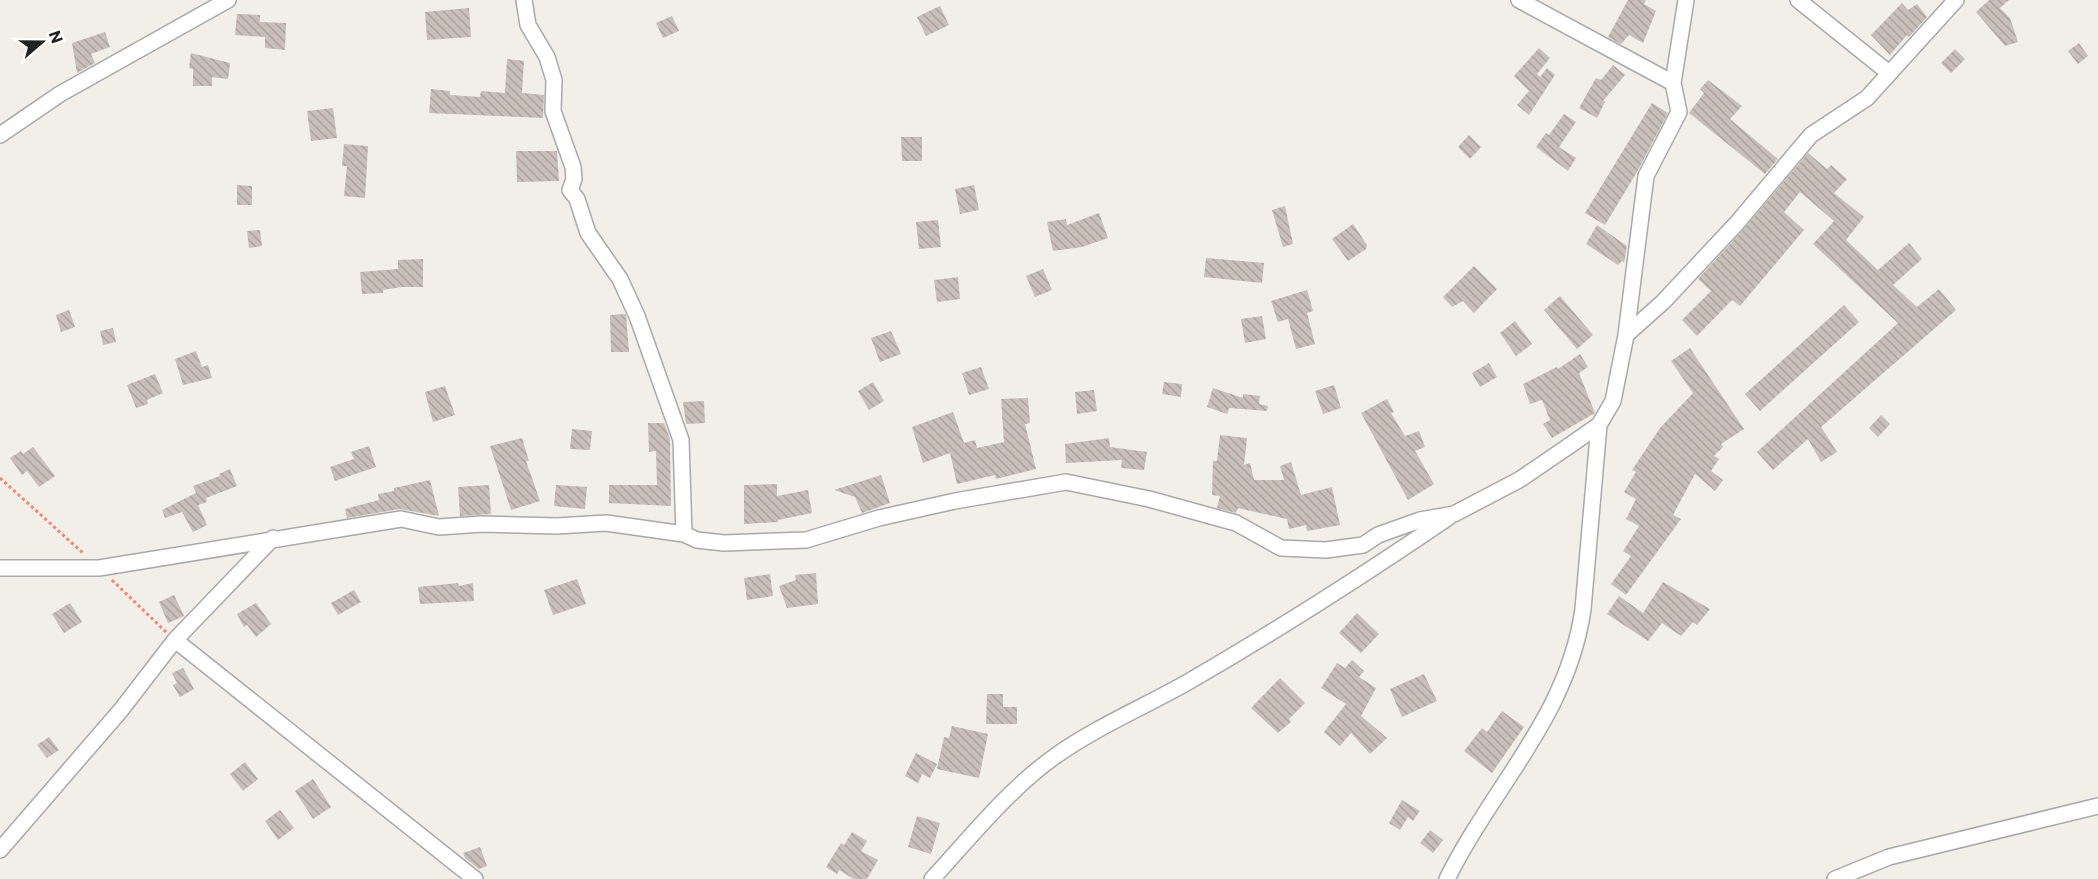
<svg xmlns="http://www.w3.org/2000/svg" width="2098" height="879" font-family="Commissioner,sans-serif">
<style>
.building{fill:url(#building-back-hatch)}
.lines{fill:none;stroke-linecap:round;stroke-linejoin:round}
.minor-casing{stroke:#a9a9a9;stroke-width:18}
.path{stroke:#fa8072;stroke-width:3;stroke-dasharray:3 3;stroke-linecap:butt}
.minor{stroke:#fff;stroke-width:15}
</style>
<defs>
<pattern id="building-back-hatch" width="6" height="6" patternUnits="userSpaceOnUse" patternTransform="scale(1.5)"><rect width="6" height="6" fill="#c7bfb8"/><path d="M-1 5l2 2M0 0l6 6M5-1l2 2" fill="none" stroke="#aba49e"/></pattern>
</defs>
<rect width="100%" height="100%" fill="#f2efe9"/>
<path class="building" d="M1628,0H1646L1644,4L1656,11L1643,43L1629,35L1621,44L1608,37Z
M1989,0H2009L2000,8L2010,18L2018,42L2005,46L1976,12Z
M1902,3L1908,10L1917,4L1927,17L1909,37L1907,35L1890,55L1871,35Z
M940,6L949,25L926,36L917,17Z
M469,8L471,37L427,40L425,12Z
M237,14L260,15V22L286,23L285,50L265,48V37L235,35Z
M672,16L679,31L663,38L656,23Z
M105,32L110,47L91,54L95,63L77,73L72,43Z
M2079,43L2088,56L2078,64L2068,51Z
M1539,48L1550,58L1537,74L1540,77L1547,68L1555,75L1529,115L1517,105L1529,91L1514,76Z
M1955,49L1965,59L1951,73L1941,63Z
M191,53L230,63L228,79L212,77V86H193V69L189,68Z
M507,59L524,61L522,93L544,95L543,118L429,113L431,89L450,91V95L480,97L481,91L505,93Z
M1613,65L1625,75L1603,101L1605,102L1597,118L1579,108L1596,78L1601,80Z
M1708,80L1742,106L1730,119L1778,159L1765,174L1689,113L1704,93L1700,89Z
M1652,103L1668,113L1637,172L1605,225L1585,213Z
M333,108L337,138L311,141L307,111Z
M1564,114L1576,122L1559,147L1576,158L1568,171L1536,147L1546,133L1549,135Z
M1469,135L1481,147L1470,159L1458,147Z
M901,137H922V161H902Z
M344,144L368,146L365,198L344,196L347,166H342Z
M516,151H557L559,181L517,182Z
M1808,153L1827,169L1831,165L1847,179L1834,193L1864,217L1846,240L1878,270L1909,243L1922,259L1893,285L1917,307L1939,289L1956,310L1821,427L1837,452L1821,462L1808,439L1773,470L1757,452L1898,323L1813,244L1834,221L1800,192L1784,212L1804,230L1740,306L1732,300L1697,336L1682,320L1711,291L1698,279L1744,229Z
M237,185L252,186V205H237Z
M974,185L979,210L960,214L955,189Z
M1285,206L1293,244L1283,247L1272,210Z
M1099,213L1108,238L1082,247L1053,251L1047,222L1066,219L1067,225Z
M938,220L941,247L919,249L916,222Z
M1353,224L1367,245L1366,249L1348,261L1332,239Z
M1597,225L1627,246L1624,263L1622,261L1618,265L1586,244Z
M260,230L262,246L249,248L247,231Z
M1206,258L1264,263L1262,283L1204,277Z
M423,259V287H401L383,290V293L362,294L360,272L398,269V260Z
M1474,266L1497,289L1474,313L1463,301L1452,307L1443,297Z
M1043,269L1052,290L1035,297L1026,276Z
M958,277L960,299L937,302L934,280Z
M1307,290L1313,311L1307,313L1315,344L1296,349L1288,319L1278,322L1271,301Z
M1560,296L1593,335L1577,349L1544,310Z
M1844,305L1859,322L1760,411L1745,394Z
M69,310L75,327L61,332L56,315Z
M626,314L629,352H611L610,315Z
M1262,316L1266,339L1245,343L1241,319Z
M1515,321L1532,344L1516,356L1500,333Z
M113,328L116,342L103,345L100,331Z
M891,331L901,354L880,362L871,338Z
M1690,348L1744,429L1721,444L1723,447L1714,456L1719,459L1711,471L1723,480L1715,491L1695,474L1673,515L1681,519L1626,595L1611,584L1631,556L1623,551L1639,526L1626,519L1636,499L1624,492L1636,472L1632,470L1660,428L1693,393L1671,361Z
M196,351L202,367L208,365L212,378L183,385L175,359Z
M1580,354L1588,367L1579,373L1595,413L1552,438L1543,424L1550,420L1542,400L1530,404L1523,384L1557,367L1558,369Z
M1489,363L1497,377L1480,387L1472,373Z
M981,367L989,389L969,395L962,373Z
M155,374L163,393L147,400L148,404L136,408L127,385Z
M873,382L884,401L869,410L858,391Z
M1164,382L1182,384L1181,397L1162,394Z
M1334,385L1341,408L1323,414L1315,391Z
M445,386L455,415L433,422L425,392Z
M1213,388L1243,398V394L1260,396L1259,404L1268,406L1267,411L1229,408L1227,414L1207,407Z
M1094,390L1097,411L1077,414L1075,392Z
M1028,398L1030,423L1025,424L1036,469L996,479L995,475L957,484L950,453L923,463L912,427L953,412L964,443L975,440L977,448L1004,442L1001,399Z
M1387,399L1394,412L1391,413L1405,436L1419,431L1425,447L1415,451L1434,484L1408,500L1361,413Z
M704,401L705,423L686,424L683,402Z
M1881,415L1890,424L1878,437L1869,428Z
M648,423H664L670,439L671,506L609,503V485H657L656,451L649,452Z
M572,429L592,431L590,450L570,449Z
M1220,435L1247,438L1244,465L1250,463L1254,480H1284L1280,466L1291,462L1301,495L1332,487L1340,525L1307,531L1306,525L1289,529L1287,519L1238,508L1236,513L1217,508L1220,496L1212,495L1213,461H1217Z
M522,438L529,461H526L540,501L511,510L490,446Z
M1109,438L1110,447L1147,452L1144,470L1121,468L1122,460L1066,463L1065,444Z
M369,446L376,467L335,481L330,467L354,459L351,452Z
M33,447L55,476L39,487L27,471L22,475L10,458L21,451L23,454Z
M230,469L237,486L206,498L207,502L198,505L207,525L193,532L182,512L165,518L162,510L196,493L193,486L220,476L219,474Z
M881,475L890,503L862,513L855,497L834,490Z
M430,480L439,516L400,509L347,518L345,509L379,500L378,494L394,491V488Z
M777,484V496L808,490L812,513L778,520V522L744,524V485Z
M489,485L491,514L460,516L458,487Z
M556,485L587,487L585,509L554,506Z
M816,573L818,604L787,608L779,586L796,580L795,575Z
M770,574L773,596L747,600L744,578Z
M577,579L586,604L553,615L544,590Z
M1663,582L1710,609L1697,625L1693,622L1681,636L1662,623L1648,641L1607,614L1619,596L1643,613Z
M458,583L459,586L473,583L474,601L420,604L418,587Z
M354,590L361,602L338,615L331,603Z
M174,595L184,616L168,623L159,602Z
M70,603L82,622L64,633L52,614Z
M256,603L271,624L256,637L247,625L244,627L237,614Z
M1357,613L1379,634L1361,653L1339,633Z
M1352,660L1364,671L1359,677L1376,688L1361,716L1387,738L1370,754L1351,733L1340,746L1324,732L1346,704L1321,688L1337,663L1345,668Z
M183,668L194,689L180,697L173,685L177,683L172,673Z
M1424,674L1437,701L1402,717L1390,689Z
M1280,678L1305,703L1289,719L1291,722L1278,733L1251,708Z
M987,694H1003V707H1017V724H986Z
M1502,711L1524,727L1492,773L1464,751L1482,728L1487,732Z
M952,726L988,734L979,778L937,769L944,737L949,738Z
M49,737L59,750L47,758L37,745Z
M916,753L937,764L930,778L922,774L918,783L905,776Z
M245,762L258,779L243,791L230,774Z
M313,779L331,807L313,819L295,791Z
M1402,800L1420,811L1413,821L1408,817L1400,830L1389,823Z
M280,810L294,828L278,840L265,821Z
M917,816L940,823L931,854L908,847Z
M1430,830L1443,840L1433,853L1420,843Z
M852,832L867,841L861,851L878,860L867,879H854L839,870L837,874L826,867L841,843L844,845Z
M480,847L487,866L479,869L465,858L463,853Z"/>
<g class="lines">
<g class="minor-casing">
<path id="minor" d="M524,0L528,25L547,57L554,80L553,111L573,167L574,179L570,190L577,199L588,233L620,279L637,316L681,440L684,534
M1519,0L1673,83
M1798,0L1889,73
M0,135L60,94L228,0
M1626,335L1663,302L1737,223L1811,135L1867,98L1956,0
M0,568H99L401,519L439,527L482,524L557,526L606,523L684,534L697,540L724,543L806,540L879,518L955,501L1066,482L1149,499L1236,523L1281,548L1326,550L1363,545L1378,535L1420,520L1454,514L1519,480L1566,448L1599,425L1613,401L1626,335L1646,176L1679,112L1673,83L1686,0
M175,640L475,879
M0,850L121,710L175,640L273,538
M932,879C970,838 1008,790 1054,757C1096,727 1144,707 1188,682C1278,630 1364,575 1449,517
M1447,879C1493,786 1568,716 1583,609L1599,425
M1835,879L1889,857L2098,806"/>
</g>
<path class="path" d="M0,478L83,553
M112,580L166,632"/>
<use href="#minor" class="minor"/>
</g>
<g transform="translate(42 42) rotate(70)" stroke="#ffffff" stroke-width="4.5" paint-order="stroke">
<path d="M0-4.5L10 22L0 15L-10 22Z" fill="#222222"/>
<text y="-9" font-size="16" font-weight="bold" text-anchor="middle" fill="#222222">N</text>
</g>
</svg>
